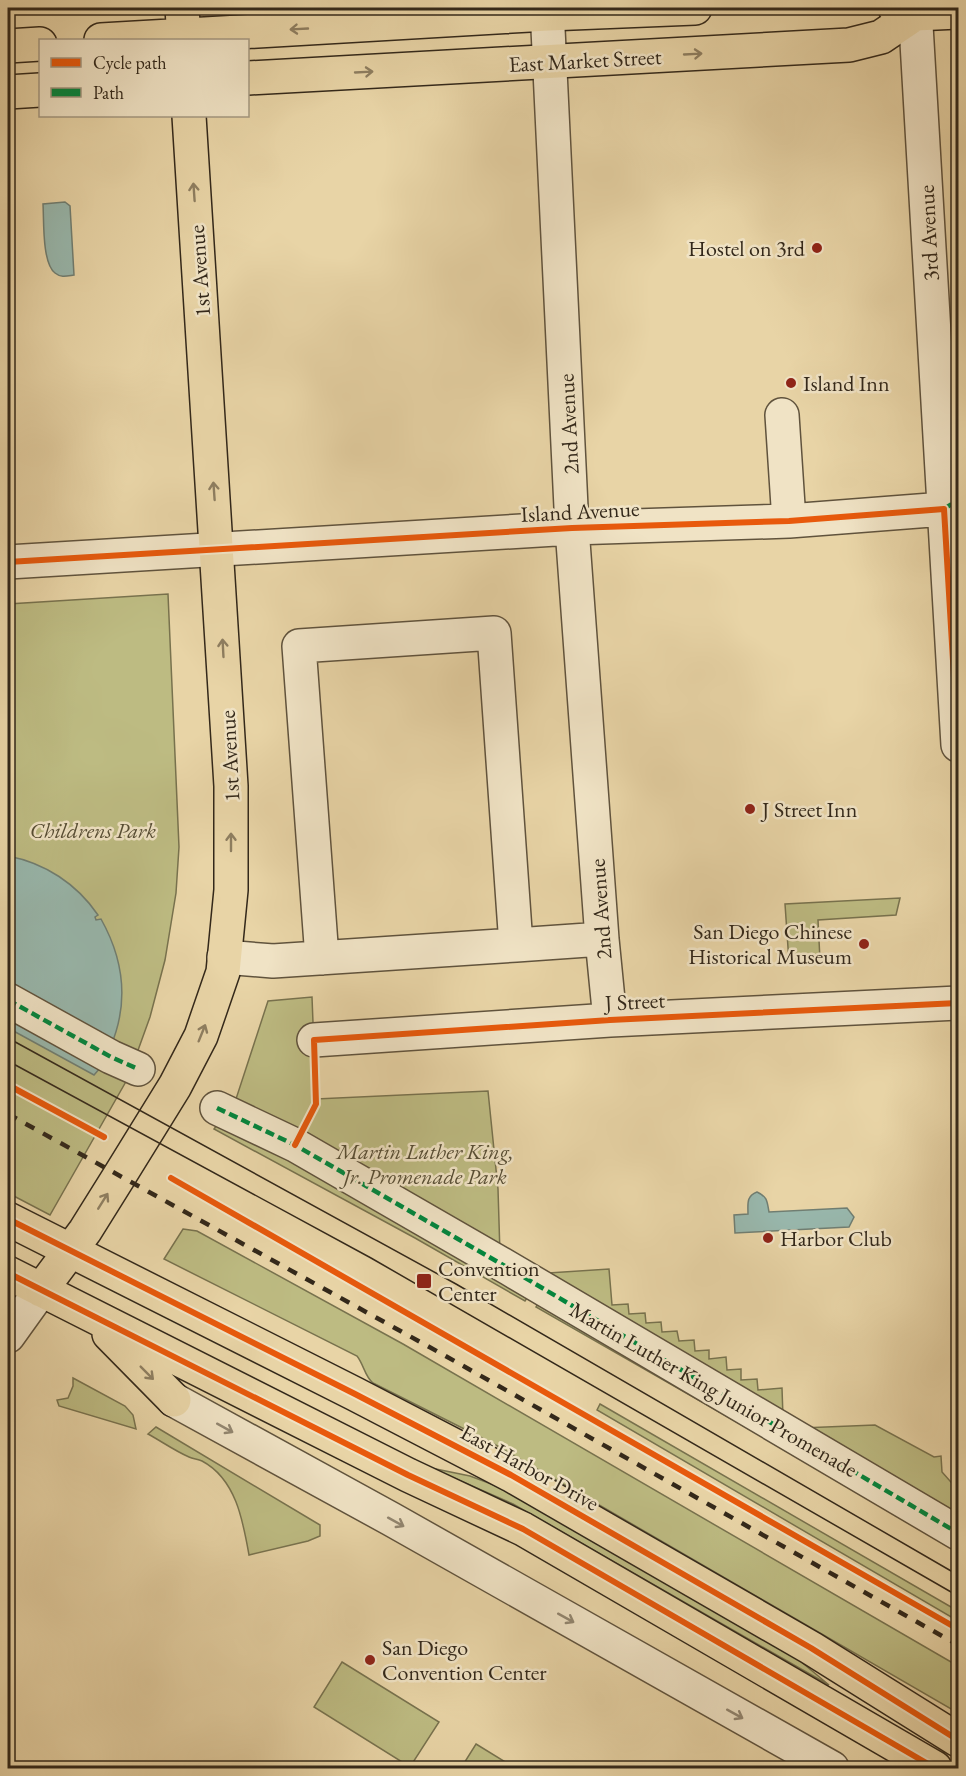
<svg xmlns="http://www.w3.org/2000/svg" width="966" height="1776" font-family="'EB Garamond',serif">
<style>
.green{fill:#bdbb82;stroke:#78724e;stroke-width:1.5}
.water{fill:#98b7ac;stroke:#707e72;stroke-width:1.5}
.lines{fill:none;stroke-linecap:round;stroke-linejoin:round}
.minor-casing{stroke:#60533d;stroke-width:36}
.major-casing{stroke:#33281a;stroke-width:36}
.minor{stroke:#f0e3c5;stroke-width:33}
.major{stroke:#e8d4a6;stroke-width:33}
.tram{stroke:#33281a;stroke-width:1.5}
.rail{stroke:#33281a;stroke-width:4.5;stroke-dasharray:10 10;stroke-linecap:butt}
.quiet{stroke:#00873e;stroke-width:4.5;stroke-dasharray:9 4.5;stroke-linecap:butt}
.cycleway-casing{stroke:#f0e3c5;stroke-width:10}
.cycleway{stroke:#e8590c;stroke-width:6}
.oneway{stroke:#8e7e60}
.oneway2{stroke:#928670}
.poi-dot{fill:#8f2418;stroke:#f0e3c5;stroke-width:2}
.labels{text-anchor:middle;stroke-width:5;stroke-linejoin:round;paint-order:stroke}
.street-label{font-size:22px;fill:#33281a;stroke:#f0e3c5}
.poi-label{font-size:22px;fill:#33281a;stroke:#f0e3c5;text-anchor:start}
.park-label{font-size:22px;font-style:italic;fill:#564d34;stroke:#f0e3c5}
</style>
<rect width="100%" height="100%" fill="#e8d4a6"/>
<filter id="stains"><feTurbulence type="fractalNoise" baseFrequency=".00333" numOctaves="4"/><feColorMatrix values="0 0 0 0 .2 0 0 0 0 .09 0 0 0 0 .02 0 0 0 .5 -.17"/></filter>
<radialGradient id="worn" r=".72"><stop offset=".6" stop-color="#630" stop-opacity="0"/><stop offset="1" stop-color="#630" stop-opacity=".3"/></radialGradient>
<path class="green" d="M168,594L179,847L176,893L165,960L150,1017L128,1078L50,1215L8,1193V604Z
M900,898L896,915L818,920L820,960L789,962L785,904Z
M312,997L316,1099L488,1091L498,1189L500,1254L533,1274L609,1269L612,1305L628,1304L629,1314L645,1313L646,1323L661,1322L662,1332L677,1331L679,1341L694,1340L695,1351L709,1350V1359L726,1357L727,1370L741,1369V1380L757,1379L758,1390L782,1388L783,1417L801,1428L875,1425L934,1457L941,1456L942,1472L958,1490V1549L536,1307L546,1290L536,1284L525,1301L415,1238L214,1129L236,1099L268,1001Z
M183,1229L197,1231L403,1344L958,1666V1713L494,1444L373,1383C365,1377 364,1365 357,1356L164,1259Z
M73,1378L125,1406L133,1415L136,1429L59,1406L57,1400L68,1398L73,1386Z
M600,1404L958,1611V1621L597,1410Z
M156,1427L320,1525V1536L308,1541L249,1555C243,1521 236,1479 202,1461C198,1459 193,1459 189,1457C175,1451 161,1441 148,1434Z
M431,1468L470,1476L502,1488L793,1655L829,1685L513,1504Z
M342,1662L439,1722L410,1767L314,1707Z
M476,1744L515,1768H461Z"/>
<path class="water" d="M65,202L70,206L74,275C67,276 61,278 55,273C42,263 44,221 43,204Z
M8,856C45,863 77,884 98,915L95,917L96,920L101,919C124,960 129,1004 110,1048L8,991V964L14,961L12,957L8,959Z
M8,1008L101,1067L94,1075L8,1028Z
M757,1192C768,1197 767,1202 769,1212L847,1208L854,1217L849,1227L735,1233L734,1215L748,1214C748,1204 746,1196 757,1192Z"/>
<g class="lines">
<g class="minor-casing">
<path id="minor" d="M547,8L572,528L602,939L610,1020
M915,8L958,745
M782,415L789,521
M8,562L572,528L789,521L944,509L958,500
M516,945L602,939
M224,957L273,961L516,945L494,633L299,646L322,958
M8,1000L111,1057L138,1069
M314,1040L610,1020L958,1003
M217,1108L295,1145L510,1269L958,1533
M8,1336L41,1290
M174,1400L391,1519L832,1768"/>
</g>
<g class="major-casing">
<path id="major" d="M182,8L184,40
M895,8L915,14L958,12
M101,40L548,14L695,8
M8,46L40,44
M248,78L849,45L881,37L915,14
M8,92L40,90
M8,1219L355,1394L511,1475L811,1648L958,1740
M8,1273L408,1475L523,1529L935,1768
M41,1290L85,1231L120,1175L175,1086L201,1036L223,972L231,890V786L189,116
M109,1334L174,1400"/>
</g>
<use href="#minor" class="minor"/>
<use href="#major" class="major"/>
<path class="tram" d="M8,1038L456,1284L958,1575
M8,1061L371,1258L958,1596"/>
<path class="rail" d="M8,1114L442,1354L958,1645"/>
<path class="quiet" d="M944,509L958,500
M8,1000L111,1057L138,1069
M217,1108L295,1145L510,1269L958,1533"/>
<g class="cycleway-casing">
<path id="cycleway" d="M8,562L572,528L789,521L944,509L958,745
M8,1085L104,1137
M295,1145L316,1104L314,1040L610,1020L958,1003
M171,1178L958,1629
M8,1219L355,1394L511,1475L811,1648L958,1740
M8,1273L408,1475L523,1529L935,1768"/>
</g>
<use href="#cycleway" class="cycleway"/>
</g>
<defs><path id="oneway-shaft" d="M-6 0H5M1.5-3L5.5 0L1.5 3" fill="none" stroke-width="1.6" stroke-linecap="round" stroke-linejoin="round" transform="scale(1.5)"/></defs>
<g class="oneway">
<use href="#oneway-shaft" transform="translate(299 29) rotate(177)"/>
<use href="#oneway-shaft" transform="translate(693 54) rotate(-3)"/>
<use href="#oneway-shaft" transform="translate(364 72) rotate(-3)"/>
<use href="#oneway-shaft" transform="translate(194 192) rotate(-94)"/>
<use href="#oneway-shaft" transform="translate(214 491) rotate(-94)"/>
<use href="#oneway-shaft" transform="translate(223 648) rotate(-93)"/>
<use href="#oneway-shaft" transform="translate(231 842) rotate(-90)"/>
<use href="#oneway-shaft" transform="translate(202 1033) rotate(-68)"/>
<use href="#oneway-shaft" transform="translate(103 1201) rotate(-58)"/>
<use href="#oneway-shaft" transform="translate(147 1373) rotate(45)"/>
</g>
<g class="oneway2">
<use href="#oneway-shaft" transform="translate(225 1428) rotate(29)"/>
<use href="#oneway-shaft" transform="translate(396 1522) rotate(29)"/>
<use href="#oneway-shaft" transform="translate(566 1618) rotate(29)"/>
<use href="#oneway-shaft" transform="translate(735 1714) rotate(29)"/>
</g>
<g class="poi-dot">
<circle cx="817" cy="248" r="6"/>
<circle cx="791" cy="383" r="6"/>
<circle cx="750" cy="809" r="6"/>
<circle cx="864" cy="944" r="6"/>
<circle cx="768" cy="1238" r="6"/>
<rect x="416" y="1273" width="16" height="16" rx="3"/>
<circle cx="370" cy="1660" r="6"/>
</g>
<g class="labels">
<g class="street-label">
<text transform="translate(585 60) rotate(-3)" y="8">East Market Street</text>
<text transform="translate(928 233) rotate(-93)" y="8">3rd Avenue</text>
<text transform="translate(199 271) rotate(-94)" y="8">1st Avenue</text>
<text transform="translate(568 424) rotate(-93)" y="8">2nd Avenue</text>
<text transform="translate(580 511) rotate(-3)" y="8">Island Avenue</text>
<text transform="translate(229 756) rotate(-93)" y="8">1st Avenue</text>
<text transform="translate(600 909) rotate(-94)" y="8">2nd Avenue</text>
<text transform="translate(635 1001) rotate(-3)" y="8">J Street</text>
<text transform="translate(714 1389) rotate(30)" y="8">Martin Luther King Junior Promenade</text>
<text transform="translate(530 1467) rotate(29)" y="8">East Harbor Drive</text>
</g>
<g class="poi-label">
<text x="805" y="256" text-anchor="end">Hostel on 3rd</text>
<text x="803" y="391">Island Inn</text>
<text x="762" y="817">J Street Inn</text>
<text x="852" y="939" text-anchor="end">San Diego Chinese<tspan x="852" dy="25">Historical Museum</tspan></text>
<text x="780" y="1246">Harbor Club</text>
<text x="438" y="1276">Convention<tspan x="438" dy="25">Center</tspan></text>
<text x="382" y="1655">San Diego<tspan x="382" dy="25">Convention Center</tspan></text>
</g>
<g class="park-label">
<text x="93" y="838">Childrens Park</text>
<text x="425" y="1159">Martin Luther King,<tspan x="425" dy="25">Jr. Promenade Park</tspan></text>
</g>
</g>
<rect width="966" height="1776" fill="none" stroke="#e8d4a6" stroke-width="30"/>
<rect x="9" y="9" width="948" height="1758" fill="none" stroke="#33281a" stroke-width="3"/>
<rect x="15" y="15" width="936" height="1746" fill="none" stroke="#33281a" stroke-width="1.5"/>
<rect x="39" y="39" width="210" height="78" fill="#f0e3c5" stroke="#a49881" stroke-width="1.5"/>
<rect x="51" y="58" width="30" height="9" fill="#e8590c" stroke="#a49881" stroke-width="1.5"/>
<text x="93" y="69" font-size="18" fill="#33281a">Cycle path</text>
<rect x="51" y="88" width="30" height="9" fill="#00873e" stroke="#a49881" stroke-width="1.5"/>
<text x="93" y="99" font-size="18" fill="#33281a">Path</text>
<rect width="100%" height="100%" filter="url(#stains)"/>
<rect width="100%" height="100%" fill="url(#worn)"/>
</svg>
